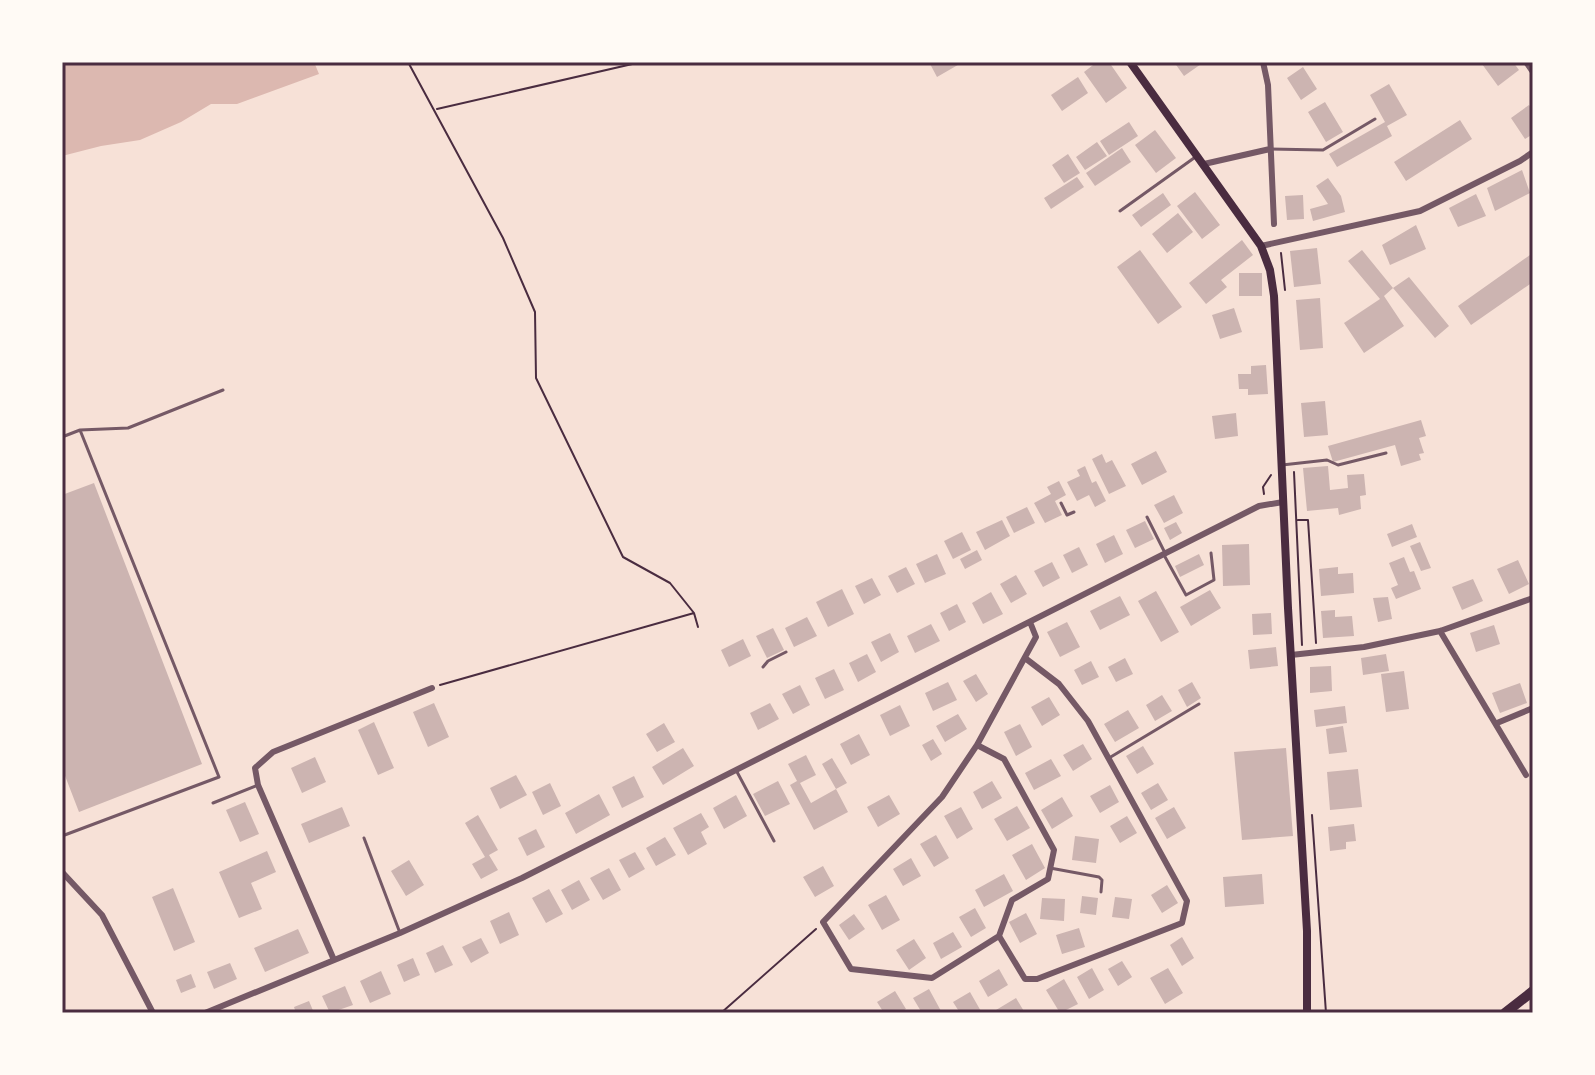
<svg xmlns="http://www.w3.org/2000/svg" width="1595" height="1075" font-family="'Archivo Narrow',sans-serif">
<style>
.water{fill:#dcb8b0}
.building{fill:#ccb4b1}
.lines{fill:none;stroke-linecap:round;stroke-linejoin:round}
.path{stroke:#4a2c40;stroke-width:2}
.service{stroke:#755966;stroke-width:3}
.minor{stroke:#755966;stroke-width:6}
.secondary{stroke:#4a2c40;stroke-width:8}
.trunk{stroke:#4a2c40;stroke-width:10}
.neatline{fill:none;stroke:#4a2c40;stroke-width:3}
</style>
<rect width="100%" height="100%" fill="#f7e1d7"/>
<path class="water" d="M62,62H314L319,74L237,104H211L181,122L140,140L101,146L62,156Z"/>
<path class="building" d="M929,62H963L937,77Z
M1097,62H1109L1127,88L1106,103L1084,72Z
M1174,62H1204L1184,76Z
M1485,62H1513L1519,70L1498,86L1482,64Z
M1303,67L1317,89L1301,100L1287,78Z
M1078,77L1088,93L1062,111L1051,95Z
M1389,84L1407,115L1387,126L1392,136L1337,167L1329,154L1385,122L1370,95Z
M1325,102L1343,132L1326,142L1308,112Z
M1529,105L1533,110V134L1525,139L1511,118Z
M1460,120L1472,139L1406,181L1394,162Z
M1129,122L1138,136L1109,155L1100,141Z
M1155,130L1176,158L1156,173L1135,145Z
M1097,142L1107,156L1085,170L1076,157Z
M1122,148L1131,162L1095,186L1086,173Z
M1068,154L1080,173L1064,183L1052,165Z
M1522,170L1530,193L1495,211L1487,188Z
M1077,177L1084,187L1051,209L1044,198Z
M1328,178L1341,196L1345,212L1313,221L1310,209L1328,204L1316,186Z
M1195,192L1220,225L1202,239L1177,206Z
M1163,193L1171,205L1141,227L1132,215Z
M1476,194L1486,216L1458,227L1449,208Z
M1303,195L1304,219L1287,220L1285,196Z
M1178,213L1193,232L1167,253L1152,234Z
M1416,225L1426,249L1390,265L1382,245Z
M1242,240L1253,255L1221,280L1227,287L1206,304L1189,283Z
M1317,248L1321,284L1294,287L1290,251Z
M1140,250L1182,307L1158,324L1117,267Z
M1362,250L1393,288L1409,277L1449,326L1435,338L1393,288L1384,296L1404,326L1364,353L1344,323L1380,299L1348,261Z
M1530,255L1533,259V282L1471,325L1458,306Z
M1239,273H1262V296H1239Z
M1320,298L1323,348L1300,350L1296,300Z
M1234,308L1242,332L1220,339L1212,315Z
M1266,365L1268,394L1248,395V389H1239L1238,374H1251V366Z
M1325,401L1328,435L1304,437L1301,403Z
M1236,413L1238,436L1215,439L1212,416Z
M1421,420L1426,436L1419,438L1424,453L1419,454L1421,460L1401,466L1395,445L1333,462L1328,446Z
M1156,451L1167,472L1142,485L1131,464Z
M1102,454L1106,463L1112,460L1126,486L1109,494L1092,459Z
M1085,466L1092,483L1096,481L1106,501L1095,507L1089,495L1077,501L1067,482L1080,476L1077,470Z
M1328,466L1330,490L1348,488L1347,475L1364,474L1366,495L1360,496L1361,509L1339,515L1338,508L1307,511L1303,468Z
M1059,481L1066,495L1055,501L1062,515L1045,523L1034,503L1051,494L1047,487Z
M94,483L202,764L79,812L62,768V495Z
M1174,495L1183,513L1164,523L1154,505Z
M1027,507L1035,523L1014,533L1006,517Z
M1002,520L1010,536L985,550L976,532Z
M1145,521L1154,539L1135,548L1126,530Z
M1176,522L1182,533L1170,540L1164,528Z
M1412,524L1417,537L1392,547L1387,534Z
M962,532L971,550L953,559L944,541Z
M1114,535L1123,554L1105,563L1096,544Z
M1420,542L1431,568L1421,571L1410,546Z
M1249,544L1250,585L1223,586L1222,545Z
M1079,547L1088,565L1072,573L1063,555Z
M977,550L982,560L965,569L960,559Z
M937,554L946,574L925,583L916,564Z
M1199,554L1204,565L1180,577L1175,566Z
M1404,557L1410,572L1414,571L1421,589L1396,599L1391,588L1398,585L1389,563Z
M1518,560L1529,584L1509,594L1497,569Z
M1052,562L1060,578L1043,587L1034,571Z
M906,567L915,584L897,593L888,576Z
M1338,567V574L1353,573L1354,593L1321,596L1319,569Z
M1016,575L1027,594L1011,603L1000,584Z
M872,578L881,595L864,604L855,586Z
M1473,579L1483,601L1462,610L1452,587Z
M842,589L854,614L828,627L816,602Z
M1210,590L1221,608L1191,626L1180,607Z
M1156,591L1179,632L1161,642L1138,601Z
M991,592L1003,614L983,624L972,603Z
M1120,596L1130,615L1100,630L1090,611Z
M1388,597L1392,619L1378,622L1373,598Z
M957,604L966,622L949,631L940,613Z
M1335,610V617L1352,616L1354,636L1323,638L1321,611Z
M1271,613L1272,634L1253,635L1252,614Z
M807,617L817,636L794,647L785,628Z
M1067,622L1080,647L1060,657L1047,632Z
M931,624L940,641L915,653L907,636Z
M1494,625L1500,644L1476,652L1470,633Z
M773,628L784,650L767,658L756,636Z
M890,633L899,652L881,662L871,642Z
M743,639L751,656L729,667L721,650Z
M1276,647L1278,666L1250,669L1248,650Z
M867,654L876,672L858,682L849,663Z
M1386,654L1389,671L1363,675L1361,658Z
M1125,658L1133,674L1116,682L1108,667Z
M1091,661L1099,677L1082,685L1074,670Z
M1331,666L1332,691L1310,693V667Z
M834,669L844,690L825,699L815,678Z
M1404,671L1409,709L1386,712L1381,674Z
M976,674L988,694L976,702L963,681Z
M948,682L957,700L933,711L925,693Z
M1192,682L1201,698L1187,707L1178,690Z
M1520,683L1527,703L1500,713L1492,693Z
M800,685L810,705L793,714L782,694Z
M1162,695L1172,711L1155,721L1146,705Z
M1049,697L1060,715L1042,726L1031,707Z
M434,703L449,737L428,747L413,712Z
M770,703L779,719L758,730L750,713Z
M900,705L910,726L890,736L880,715Z
M1345,706L1347,723L1316,727L1314,710Z
M1128,710L1139,728L1115,742L1104,724Z
M958,714L967,729L945,742L936,726Z
M374,722L394,768L378,775L358,730Z
M664,723L675,742L657,752L646,734Z
M1020,724L1032,747L1016,756L1004,732Z
M1343,726L1347,752L1329,754L1326,729Z
M859,734L870,755L851,765L840,744Z
M933,739L942,754L931,761L922,745Z
M1083,744L1092,759L1073,771L1063,755Z
M1143,746L1154,764L1137,774L1126,756Z
M683,748L694,766L663,785L652,767Z
M1286,748L1293,836L1242,840L1234,752Z
M806,755L816,775L800,783L811,803L836,789L848,812L814,830L790,785L797,781L788,764Z
M315,757L326,782L302,793L291,768Z
M832,758L847,783L836,789L822,764Z
M1051,759L1061,776L1034,790L1025,773Z
M1358,769L1362,807L1330,810L1327,772Z
M516,775L527,795L500,809L490,788Z
M634,776L644,797L622,808L612,787Z
M778,781L790,804L765,816L753,794Z
M992,781L1002,798L982,809L973,792Z
M550,783L561,806L543,815L532,792Z
M1158,783L1168,800L1151,810L1141,793Z
M1110,785L1119,802L1100,813L1090,796Z
M599,794L610,815L576,834L565,813Z
M736,795L747,816L724,829L713,808Z
M889,795L900,814L878,827L867,807Z
M1062,797L1073,816L1052,829L1041,810Z
M245,802L259,834L240,842L226,810Z
M1017,806L1030,828L1007,841L994,819Z
M342,807L350,826L309,843L301,824Z
M961,807L973,829L957,839L944,816Z
M1174,807L1186,828L1167,839L1155,818Z
M701,813L709,827L701,832L707,844L688,855L673,828Z
M478,815L498,850L489,855L498,870L481,879L472,864L485,857L465,823Z
M1127,816L1137,833L1120,843L1110,826Z
M1354,824L1356,841L1346,842V849L1330,851L1328,827Z
M536,829L545,847L527,856L518,838Z
M936,835L949,858L934,867L920,844Z
M1075,836L1099,839L1096,863L1072,860Z
M665,837L676,855L656,866L646,848Z
M1032,844L1045,868L1026,880L1012,855Z
M267,851L276,872L251,883L262,909L239,918L219,872Z
M635,852L645,869L629,878L619,860Z
M911,858L921,876L903,886L893,869Z
M409,860L424,885L406,896L391,871Z
M823,866L834,886L815,897L803,877Z
M609,868L621,890L603,900L590,878Z
M1004,874L1013,891L984,907L975,890Z
M1262,874L1264,904L1225,907L1223,877Z
M579,880L590,900L572,910L561,890Z
M1167,885L1178,903L1162,913L1151,895Z
M173,888L195,942L174,951L152,897Z
M549,889L563,914L546,923L532,898Z
M886,895L900,920L882,930L868,905Z
M1082,896L1098,898L1096,915L1080,913Z
M1115,897L1132,899L1129,919L1112,917Z
M1042,898L1065,899L1064,921L1040,919Z
M975,908L986,928L971,937L959,917Z
M509,912L519,935L500,944L490,921Z
M1026,913L1037,934L1020,943L1009,922Z
M854,914L865,929L849,940L839,925Z
M1079,928L1085,947L1062,954L1056,935Z
M298,929L309,953L265,972L254,948Z
M953,932L962,947L941,959L933,943Z
M1182,937L1194,958L1182,966L1170,945Z
M481,938L489,953L471,963L462,947Z
M914,939L926,958L909,970L896,950Z
M443,945L453,965L435,973L426,953Z
M413,958L420,975L404,982L397,965Z
M1122,961L1132,977L1118,986L1108,969Z
M230,963L237,979L214,989L207,972Z
M1092,968L1104,990L1089,999L1077,977Z
M1168,968L1183,993L1165,1004L1150,978Z
M999,969L1008,985L988,997L979,981Z
M381,971L391,994L370,1003L360,981Z
M191,974L196,987L181,993L176,980Z
M1064,979L1078,1004L1060,1013L1046,990Z
M345,986L353,1005L330,1013L322,996Z
M929,989L941,1011L938,1013H922L913,998Z
M895,991L906,1009L899,1013H884L877,1002Z
M970,992L982,1013H960L953,1002Z
M1016,998L1025,1013H998L996,1010Z
M309,1001L314,1013H296L294,1007Z"/>
<g class="lines">
<path class="path" d="M408,62L503,238L535,312L536,378L623,557L670,583L694,613
M437,109L641,62
M1281,253L1285,290
M1294,472L1302,645
M1264,494L1263,487L1271,475
M1298,520H1308L1316,643
M440,685L694,613L698,627
M1312,815L1326,1013
M721,1013L816,929"/>
<path class="service" d="M1270,149L1323,150L1375,119
M1120,211L1194,158
M62,437L80,430L128,428L223,390
M1282,465L1327,460L1338,465L1386,453
M1061,503L1067,515L1074,512
M1147,517L1165,553
M1164,555L1186,595L1214,580L1211,553
M763,667L768,661L786,652
M1109,758L1199,704
M736,770L774,841
M213,803L258,785
M62,836L219,777L80,430
M364,838L400,933
M1050,868L1099,877L1102,880L1101,892"/>
<path class="minor" d="M1263,62L1268,85L1274,224
M1526,62L1533,72
M1204,164L1270,149
M1261,246L1420,211L1520,161L1533,152
M1440,631L1526,775
M1291,655L1364,647L1440,631L1533,598
M1497,723L1533,708
M977,745L1004,759L1054,850L1048,879L1012,900L999,936L932,978L851,969L823,922L942,797L977,745L1036,637L1030,622
M62,872L102,915L153,1013
M999,936L1025,979H1037L1182,923L1187,901L1088,721L1059,684L1025,658
M334,960L258,785L255,768L273,752L432,688
M205,1013L400,933L522,878L1259,506L1283,502"/>
<path class="secondary" d="M1130,62L1261,246L1270,270L1274,296L1288,608L1307,931V1013"/>
<path class="trunk" d="M1505,1013L1533,991"/>
</g>
<rect width="1595" height="1075" fill="none" stroke="#fffaf5" stroke-width="128"/>
<rect x="64" y="64" width="1467" height="947" class="neatline"/>
</svg>
